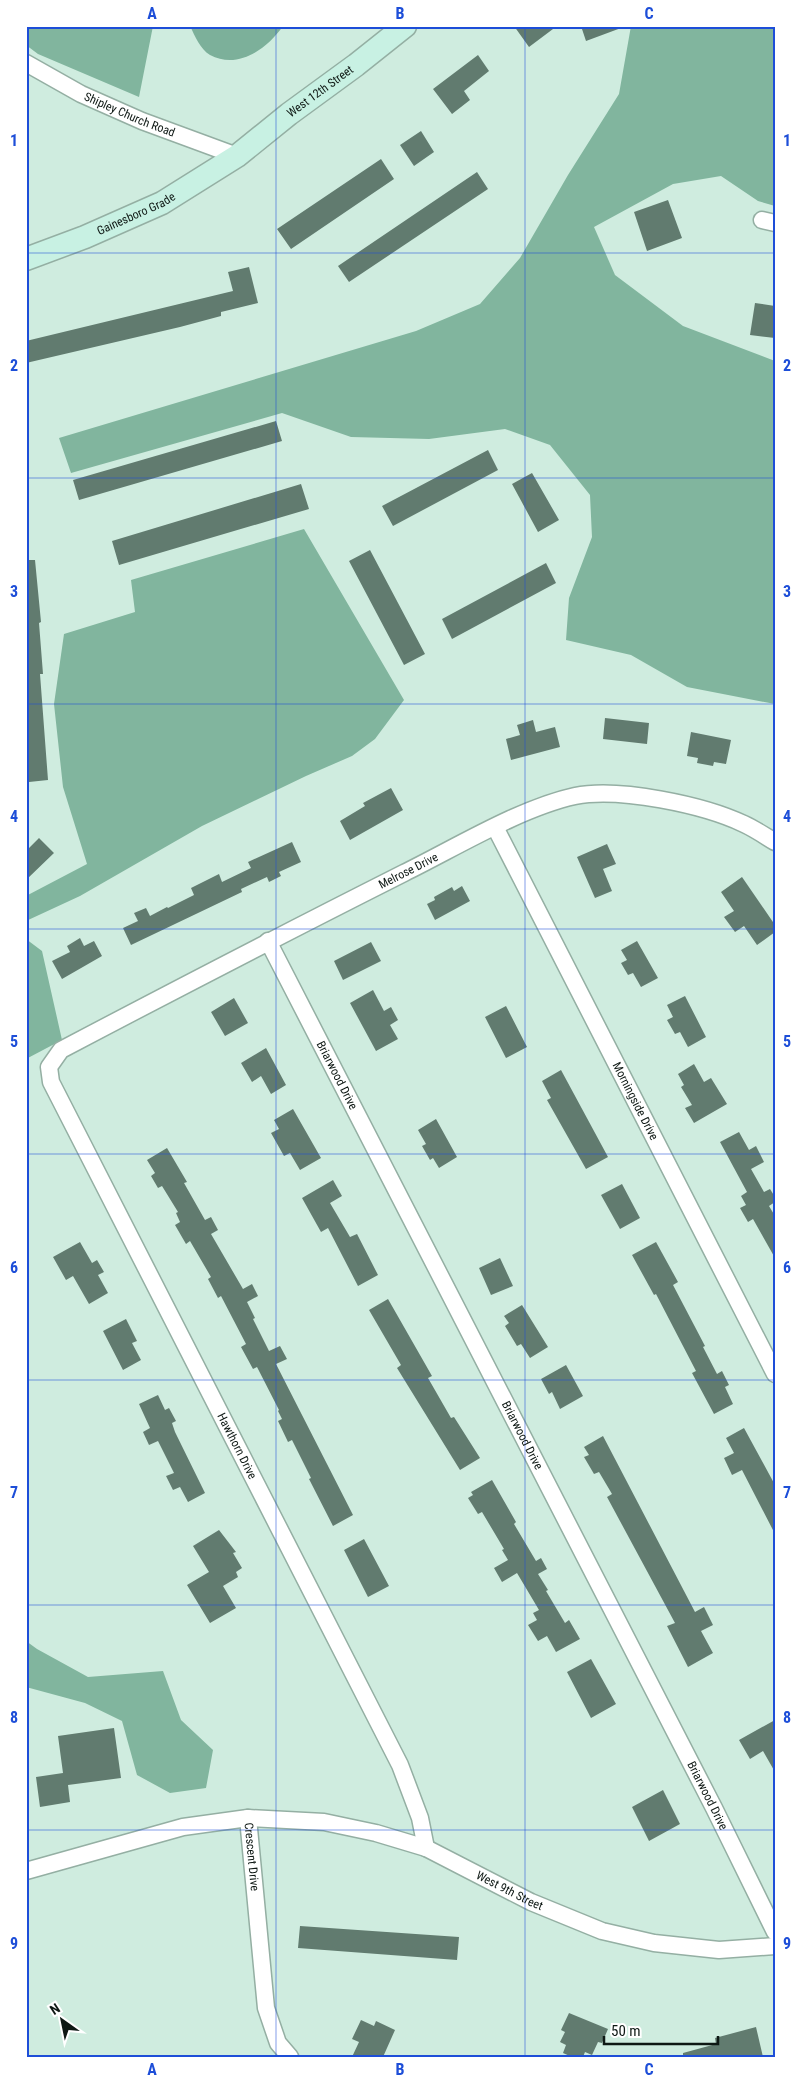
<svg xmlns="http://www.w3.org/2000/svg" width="801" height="2083" font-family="'Roboto Condensed',sans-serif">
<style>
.forest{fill:#81b59e}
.water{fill:#7cb09a}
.building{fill:#617b6f}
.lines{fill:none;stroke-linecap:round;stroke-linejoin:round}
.street-casing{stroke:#94afa3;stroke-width:19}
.secondary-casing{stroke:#94afa3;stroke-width:25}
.street{stroke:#fff;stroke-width:16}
.secondary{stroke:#c8f1e3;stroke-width:22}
.grid{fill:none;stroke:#1d4ed8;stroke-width:1;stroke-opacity:0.55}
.labels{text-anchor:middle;stroke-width:4;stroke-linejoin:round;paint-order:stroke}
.street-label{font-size:12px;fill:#0e1814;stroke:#fff}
.neatline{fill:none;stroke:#1d4ed8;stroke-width:2}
.grid-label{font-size:16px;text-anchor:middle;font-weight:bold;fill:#1d4ed8}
</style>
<rect width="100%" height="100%" fill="#cfecdf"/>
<path class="forest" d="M26,26H153L139,97L38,54L26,45Z
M631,26H775V206L758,201L721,176L673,184L594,227L615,275L683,326L775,361V704L687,687L631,655L566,640L569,598L592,537L590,495L550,445L505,429L429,439L351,437L282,413L71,473L59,438L416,331L480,304L520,258L568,175L619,94Z
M304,529L404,700L375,739L352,756L306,776L202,826L80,896L26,921V896L87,864L63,787L54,704L64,634L135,612L131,580Z
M26,939L42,951L62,1040L26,1059Z
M26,1641L37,1649L88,1677L163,1671L181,1720L213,1750L206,1788L170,1793L137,1775L122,1721L85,1703L26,1687Z"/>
<path class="water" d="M190,26H283C267,49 238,70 210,55C200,49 195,36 190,26Z"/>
<path class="building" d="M514,26H557L529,47Z
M581,26H621V28L586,41Z
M478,55L489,71L464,91L470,100L452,114L433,89Z
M421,131L434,152L414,166L400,145Z
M381,159L394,179L291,249L277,229Z
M477,172L488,189L349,282L338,266Z
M668,200L682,238L647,251L634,212Z
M249,267L258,303L221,312V316L180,327L26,363V341L233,291L228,272Z
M755,303L775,306V338L750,335Z
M276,421L282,441L79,500L73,480Z
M488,450L498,470L393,526L382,506Z
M532,473L559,520L538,532L512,484Z
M301,484L309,509L119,565L112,541Z
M370,550L425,654L404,665L349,561Z
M26,560H35L41,622L39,623L43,674H40L48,780L29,782L26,757Z
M546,563L556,583L452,639L442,619Z
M605,718L649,723L647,744L603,739Z
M533,720L536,732L555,727L560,747L511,760L506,739L520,735L517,725Z
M691,732L731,740L726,764L714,762L713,766L697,763L698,758L687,756Z
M391,788L403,810L350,840L340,821L365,806L363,803Z
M39,838L54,853L26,880V851Z
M292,842L301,862L279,872L281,876L269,882L267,877L241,889L242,892L131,945L123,928L138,921L134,913L146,908L150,916L167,907L168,908L194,895L191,888L219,874L222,882L251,868L248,862Z
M607,844L616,864L603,869L612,891L595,898L577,857Z
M742,877L775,925V932L757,945L744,926L735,932L724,917L734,911L721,892Z
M462,886L470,901L435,920L427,904L435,900L434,897L452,887L454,891Z
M80,938L84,946L94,941L102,956L62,979L52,961L70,952L67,946Z
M637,941L658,978L641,987L633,973L628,975L621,963L627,960L621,950Z
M371,942L381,961L343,980L334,961Z
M373,990L384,1011L391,1007L398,1020L390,1025L398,1039L376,1051L350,1003Z
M685,996L706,1037L688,1047L680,1032L675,1034L667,1020L673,1017L667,1005Z
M234,998L248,1023L225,1036L211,1012Z
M506,1006L527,1047L506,1058L485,1017Z
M266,1048L286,1085L271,1094L261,1076L252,1082L241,1063Z
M694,1064L704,1082L711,1078L727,1104L694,1123L685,1108L692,1105L681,1087L684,1085L678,1074Z
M561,1070L608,1157L586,1169L547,1100L551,1098L542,1081Z
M293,1109L321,1158L300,1170L290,1153L284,1156L271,1133L279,1129L274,1120Z
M436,1119L457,1157L439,1168L433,1158L430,1160L422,1146L426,1144L418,1130Z
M739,1132L749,1150L756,1146L764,1162L751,1169L764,1192L770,1189L775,1197V1202L769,1206L775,1216V1258L753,1219L748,1222L740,1208L746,1205L741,1196L747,1192L720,1142Z
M167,1148L187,1182L184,1183L205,1220L211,1217L218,1230L211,1234L243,1289L252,1284L258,1296L247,1302L255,1318L253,1319L269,1351L280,1346L287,1359L276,1364L353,1515L333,1526L309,1479L311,1478L292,1440L288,1442L278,1421L282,1419L278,1411L279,1410L257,1367L253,1369L241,1347L246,1344L221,1296L218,1298L208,1279L211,1277L190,1241L186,1244L175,1225L180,1222L176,1213L178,1212L162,1186L158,1188L151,1176L155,1173L147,1160Z
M333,1180L342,1196L330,1203L350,1237L357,1234L378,1275L358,1286L328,1228L321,1232L302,1198Z
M622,1184L640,1218L620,1229L601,1195Z
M80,1242L92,1263L97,1260L104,1272L98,1275L108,1293L89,1304L73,1276L66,1280L53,1257Z
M656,1242L678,1282L673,1285L705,1346L703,1347L717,1374L722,1371L729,1385L725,1387L733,1404L714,1414L692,1373L696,1371L656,1294L654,1295L632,1255Z
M500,1258L513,1286L491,1295L479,1268Z
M388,1299L432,1376L428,1378L451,1418L454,1417L480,1458L460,1470L397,1368L401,1365L369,1310Z
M522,1305L548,1347L530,1358L521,1344L517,1346L505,1326L509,1323L504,1316Z
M126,1319L137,1341L132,1343L141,1360L123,1370L103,1331Z
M566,1365L583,1396L560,1409L552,1392L549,1394L541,1379Z
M158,1395L165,1410L169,1408L176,1421L172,1423L175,1432L205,1493L188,1502L180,1487L173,1490L166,1476L174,1473L158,1441L149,1445L143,1432L150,1428L139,1404Z
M744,1428L775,1485V1534L742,1470L732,1475L724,1458L734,1453L726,1438Z
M603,1436L695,1612L704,1607L713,1625L701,1631L713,1653L688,1667L667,1626L675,1623L607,1497L612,1494L599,1472L594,1474L584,1457L589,1455L584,1447Z
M492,1480L516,1522L514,1524L536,1561L541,1558L547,1569L538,1574L548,1590L546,1591L565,1623L569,1620L580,1639L556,1652L547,1636L538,1641L528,1625L537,1620L533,1613L539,1610L517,1573L502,1582L494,1568L508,1560L502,1550L504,1549L482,1512L478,1514L468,1498L473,1495L471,1492Z
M219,1530L236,1552L233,1553L242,1568L236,1572L238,1577L223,1586L236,1608L210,1623L187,1585L209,1572L193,1546Z
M364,1539L389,1586L368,1597L344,1550Z
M591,1659L616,1704L591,1718L567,1672Z
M775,1720V1772L763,1751L750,1759L739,1740Z
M114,1728L121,1778L68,1785L70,1802L40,1807L36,1777L63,1773L58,1736Z
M663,1790L680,1824L649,1841L632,1807Z
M300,1926L459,1937L457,1960L298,1948Z
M569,2013L608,2029L602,2043L598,2042L592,2055L585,2052L583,2057H572L563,2053L566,2045L560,2042L565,2032L561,2030Z
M361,2020L374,2026L376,2021L395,2030L383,2057H352L359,2042L352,2039Z
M756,2027L763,2057H683V2053L716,2044L715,2038Z"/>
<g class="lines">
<g class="street-casing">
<g id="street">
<path id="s1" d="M26,63L81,94L142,121L237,156"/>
<path d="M762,220L775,223"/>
<path id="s2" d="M495,827L775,1374"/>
<path id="s3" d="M268,941L714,1808L775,1932"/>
<path id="s4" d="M248,1818L266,2008L278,2043L290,2057"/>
<path id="s5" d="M426,1848L420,1818L400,1765L51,1082L49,1067L61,1050C175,990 289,931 404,873C455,848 520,808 575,796C619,787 704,805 744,824C755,829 765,836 775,842"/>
<path id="s6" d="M26,1871L183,1827L248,1818L324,1822L376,1833L426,1848L531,1902L602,1931L654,1943L719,1950L775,1946"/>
</g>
</g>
<g class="secondary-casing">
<g id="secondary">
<path id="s7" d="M26,259L85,237L162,203L237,156L289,114L356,65L405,26"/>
</g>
</g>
<use href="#street" class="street"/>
<use href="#secondary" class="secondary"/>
</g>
<path class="grid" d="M276,26V2057M525,26V2057M26,253H775M26,478H775M26,704H775M26,929H775M26,1154H775M26,1380H775M26,1605H775M26,1830H775"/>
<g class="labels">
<g class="street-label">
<text dy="4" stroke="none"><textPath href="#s7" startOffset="341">West 12th Street</textPath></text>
<text dy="4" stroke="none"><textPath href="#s1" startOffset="116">Shipley Church Road</textPath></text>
<text dy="4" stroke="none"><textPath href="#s7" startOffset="119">Gainesboro Grade</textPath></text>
<text dy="4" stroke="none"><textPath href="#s5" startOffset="1281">Melrose Drive</textPath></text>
<text dy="4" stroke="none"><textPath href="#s3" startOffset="151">Briarwood Drive</textPath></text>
<text dy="4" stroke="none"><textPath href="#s2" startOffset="308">Morningside Drive</textPath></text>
<text dy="4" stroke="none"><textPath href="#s3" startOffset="556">Briarwood Drive</textPath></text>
<text transform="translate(237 1446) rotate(63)" y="4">Hawthorn Drive</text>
<text dy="4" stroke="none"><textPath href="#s3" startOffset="961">Briarwood Drive</textPath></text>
<text dy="4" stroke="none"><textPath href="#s4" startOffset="39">Crescent Drive</textPath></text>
<text dy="4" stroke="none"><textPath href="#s6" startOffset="504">West 9th Street</textPath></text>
</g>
</g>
<rect width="801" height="2083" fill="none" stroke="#ffffff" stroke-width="55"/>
<g transform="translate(62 2020) rotate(327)" stroke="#ffffff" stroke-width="4" paint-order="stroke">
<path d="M0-4L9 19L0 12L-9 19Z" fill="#0e1814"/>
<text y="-8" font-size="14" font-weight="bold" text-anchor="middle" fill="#0e1814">N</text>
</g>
<path d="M604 2036v8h114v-8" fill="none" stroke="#0e1814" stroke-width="2.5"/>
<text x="611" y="2036" font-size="15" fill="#0e1814" stroke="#ffffff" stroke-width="4" paint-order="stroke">50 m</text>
<rect x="28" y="28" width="746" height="2028" class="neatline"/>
<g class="grid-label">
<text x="152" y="19">A</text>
<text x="400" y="19">B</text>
<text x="649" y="19">C</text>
<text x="14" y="146">1</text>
<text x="787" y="146">1</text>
<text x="14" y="371">2</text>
<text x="787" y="371">2</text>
<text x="14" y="597">3</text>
<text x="787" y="597">3</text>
<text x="14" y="822">4</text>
<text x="787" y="822">4</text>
<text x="14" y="1047">5</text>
<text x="787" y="1047">5</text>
<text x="14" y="1273">6</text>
<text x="787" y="1273">6</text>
<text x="14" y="1498">7</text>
<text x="787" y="1498">7</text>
<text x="14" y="1723">8</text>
<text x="787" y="1723">8</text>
<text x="14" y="1949">9</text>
<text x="787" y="1949">9</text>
<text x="152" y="2075">A</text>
<text x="400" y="2075">B</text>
<text x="649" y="2075">C</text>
</g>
</svg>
